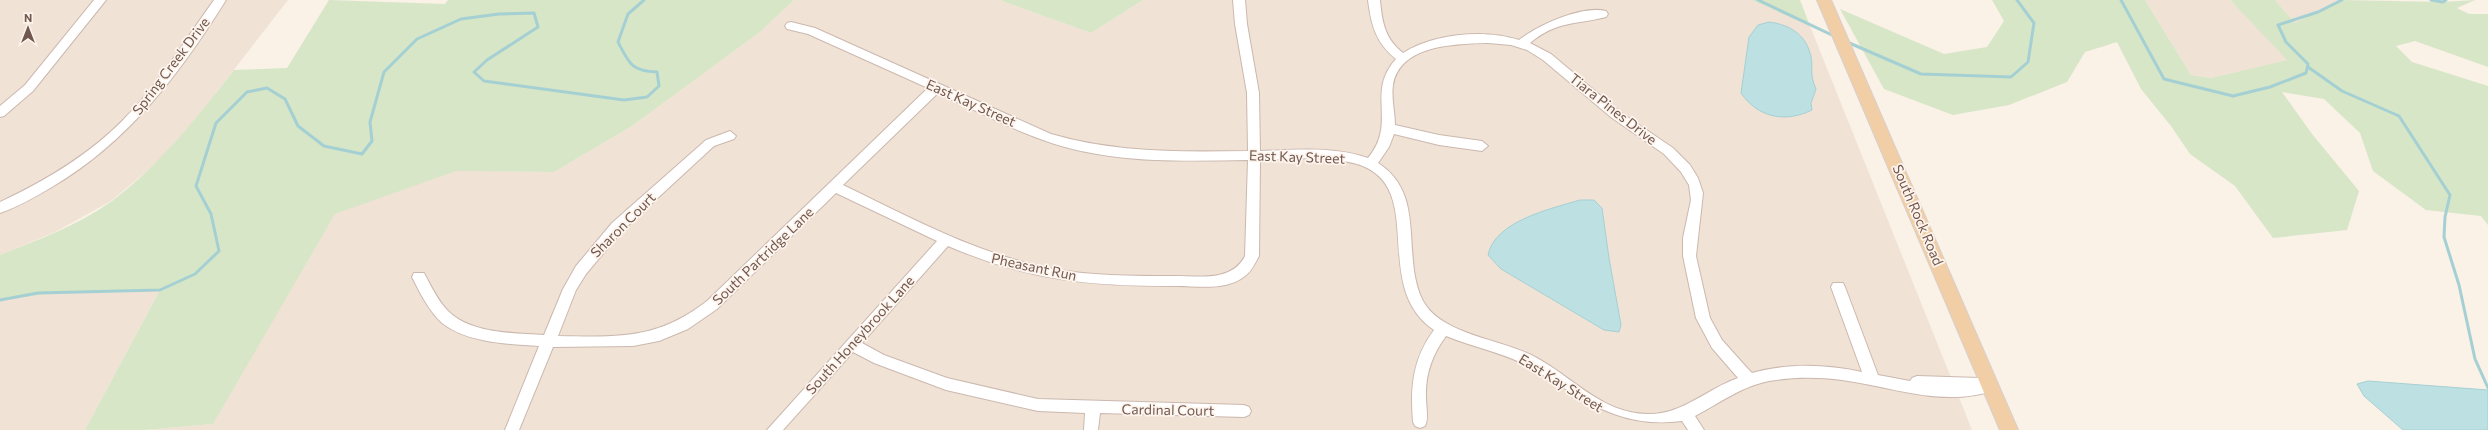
<svg xmlns="http://www.w3.org/2000/svg" width="2488" height="430" font-family="Commissioner,sans-serif">
<style>
.residential{fill:#f1e2d6}
.green{fill:#d7e6c7}
.water{fill:#bde0e2;stroke:#a5d0d3}
.lines{fill:none;stroke-linecap:round;stroke-linejoin:round}
.stream{stroke:#a5d0d3;stroke-width:3}
.minor-casing{stroke:#cbb8ae;stroke-width:2}
.major-casing{stroke:#d7d0cd;stroke-width:2}
.minor{fill:#fff;fill-rule:evenodd}
.major{fill:#f2cea6;fill-rule:evenodd}
.labels{text-anchor:middle;stroke-width:3.5;stroke-linejoin:round;paint-order:stroke}
.street-label{font-size:14px;fill:#71574e;stroke:#fdf5ed}
</style>
<rect width="100%" height="100%" fill="#faf1e7"/>
<path class="residential" d="M0,0H288L201,112L160,160L111,201L57,231L0,255Z
M794,0H999L1091,33L1143,0H1758L1810,26L1972,430H144L213,424L289,288L335,214L448,170L554,172L632,126L760,32Z
M2145,0H2230L2288,60L2211,78L2191,75Z
M2275,0H2341L2295,23Z
M160,290L85,430H0V300L38,293Z"/>
<path class="green" d="M329,0L445,4L448,0H794L760,32L632,126L554,172L456,171L335,214L213,424L144,430H85L160,290L62,292L0,300V255C37,240 79,225 112,201C160,165 197,117 234,70L287,68Z
M999,0H1143L1091,33Z
M1752,0H1800L1810,26Z
M1992,0H2145L2191,75L2211,78L2287,60L2230,0H2275L2295,23L2342,0L2443,2L2475,0L2457,8L2469,14H2488V67L2415,41L2396,46L2412,62L2488,86V225L2481,216L2426,210L2373,171L2360,133L2324,99L2282,92L2312,134L2359,191L2347,230L2273,238L2235,186L2190,154L2171,126L2141,89L2117,42L2085,52L2067,82L2009,105L1953,115L1884,89L1840,9L1944,54L1987,47L2004,21Z"/>
<path class="water" d="M1769,22C1786,24 1803,32 1809,50C1815,64 1808,72 1816,89L1811,103L1812,110C1786,123 1758,118 1741,93L1749,37L1758,25Z
M1580,200H1594L1602,208L1609,258L1621,325L1619,332L1604,330L1501,269L1488,255C1495,221 1550,209 1580,200Z
M2368,381L2488,390V430H2403L2364,396L2357,384Z"/>
<g class="lines">
<path class="stream" d="M1758,0L1834,36
M2121,0L2164,79L2233,96L2270,87L2306,73L2308,64L2286,42L2278,25L2318,12L2342,0
M2431,0L2443,2L2446,0
M1847,42L1921,74L2011,77L2028,62L2034,23L2017,0
M2308,67L2342,91L2399,116L2450,195L2445,217L2444,237L2459,285L2475,359L2488,388
M0,300L38,293L160,290L195,274L219,251L211,214L196,186L216,123L247,92L267,88L285,99L298,126L324,146L362,154L372,141L370,122L384,72L417,39L461,19L499,14L534,13L538,27L487,60L474,72L484,81L624,100L647,97L659,86L657,72C631,71 629,63 618,42L628,14L644,0"/>
<g class="minor-casing">
<path id="minor" d="M94,0H106L33,91L4,116L0,117V106L25,85Z
M214,0H226C179,75 128,142 52,187C35,197 18,207 0,213V202C45,181 89,155 124,119C159,84 185,40 214,0Z
M1233,0H1245L1247,24L1259,93L1260,151C1296,150 1334,146 1368,158C1398,122 1365,93 1396,59C1376,43 1371,25 1368,0H1380C1382,22 1385,39 1403,53C1434,33 1485,29 1519,40C1538,25 1582,5 1606,11L1608,14L1606,17C1575,25 1558,20 1530,43L1551,54L1620,112L1673,148L1690,165L1698,178L1703,193L1696,256L1710,318L1722,340L1748,369L1752,373C1788,363 1826,364 1862,372L1831,287L1833,283H1843L1845,287L1878,375L1910,381L1912,378L1917,376L1979,378L1985,381L1995,382L1997,386L1995,390C1944,408 1893,387 1842,380C1818,377 1793,377 1769,381C1740,387 1720,403 1695,416L1704,430H1688L1682,421C1614,430 1578,394 1526,365C1501,352 1472,347 1446,336C1432,355 1425,375 1426,398C1426,407 1429,418 1425,426L1420,428L1415,426L1413,422C1410,387 1413,358 1434,330C1369,286 1429,186 1357,164C1327,155 1292,159 1260,160L1259,256C1255,263 1252,271 1245,276C1227,291 1199,286 1177,286C1090,286 1029,281 948,246L862,343L884,355L947,378L1038,399L1244,405L1249,407L1251,411L1249,415L1244,417L1100,413L1098,430H1084L1085,413L1038,411L946,390L874,363L853,352L783,430H767L937,241L836,193L717,309L688,329L659,341L633,346L553,347L519,430H505L539,346C509,344 467,343 442,323C429,311 420,293 412,277L414,273H424C431,286 437,299 447,310C470,334 514,333 544,335L563,289L576,266L612,223L706,140L730,131L736,136L734,139L714,146L622,231L586,274L576,290L558,336C618,337 657,340 707,301L928,88L808,34L787,29L785,26L787,23L791,22L815,28L1051,134C1116,153 1181,152 1248,151L1247,93L1235,24ZM1488,43L1511,45L1527,50L1543,60L1612,118L1664,154L1681,172L1689,185L1691,200L1683,238V256L1696,318L1712,348L1738,378C1706,389 1683,415 1647,414C1601,413 1573,377 1535,357C1503,339 1439,335 1422,299C1401,254 1427,194 1378,163L1389,147L1394,134L1439,145L1482,151L1488,146L1482,141L1439,135L1395,125C1395,112 1391,98 1393,85C1400,44 1457,44 1488,43ZM938,93C973,109 1008,128 1043,140C1109,164 1179,161 1248,160L1245,256C1232,282 1199,276 1175,276C1132,276 1090,276 1048,268C975,253 909,217 843,185Z"/>
</g>
<g class="major-casing">
<path id="major" d="M1817,0H1831L2018,430H2000Z"/>
</g>
<use href="#minor" class="minor"/>
<use href="#major" class="major"/>
</g>
<g class="labels">
<g class="street-label">
<text transform="translate(171 66) rotate(-53)" y="5">Spring Creek Drive</text>
<text transform="translate(971 103) rotate(24)" y="5">East Kay Street</text>
<text transform="translate(1613 109) rotate(38)" y="5">Tiara Pines Drive</text>
<text transform="translate(1297 157) rotate(2)" y="5">East Kay Street</text>
<text transform="translate(1918 215) rotate(67)" y="5">South Rock Road</text>
<text transform="translate(623 225) rotate(-45)" y="5">Sharon Court</text>
<text transform="translate(763 256) rotate(-44)" y="5">South Partridge Lane</text>
<text transform="translate(1034 267) rotate(12)" y="5">Pheasant Run</text>
<text transform="translate(860 335) rotate(-48)" y="5">South Honeybrook Lane</text>
<text transform="translate(1561 383) rotate(32)" y="5">East Kay Street</text>
<text transform="translate(1168 410) rotate(1)" y="5">Cardinal Court</text>
</g>
</g>
<g transform="translate(28 28)" stroke="#fdf5ed" stroke-width="3" paint-order="stroke">
<path d="M0-3L7 15L0 10L-7 15Z" fill="#71574e"/>
<text y="-6" font-size="11" font-weight="bold" text-anchor="middle" fill="#71574e">N</text>
</g>
</svg>
